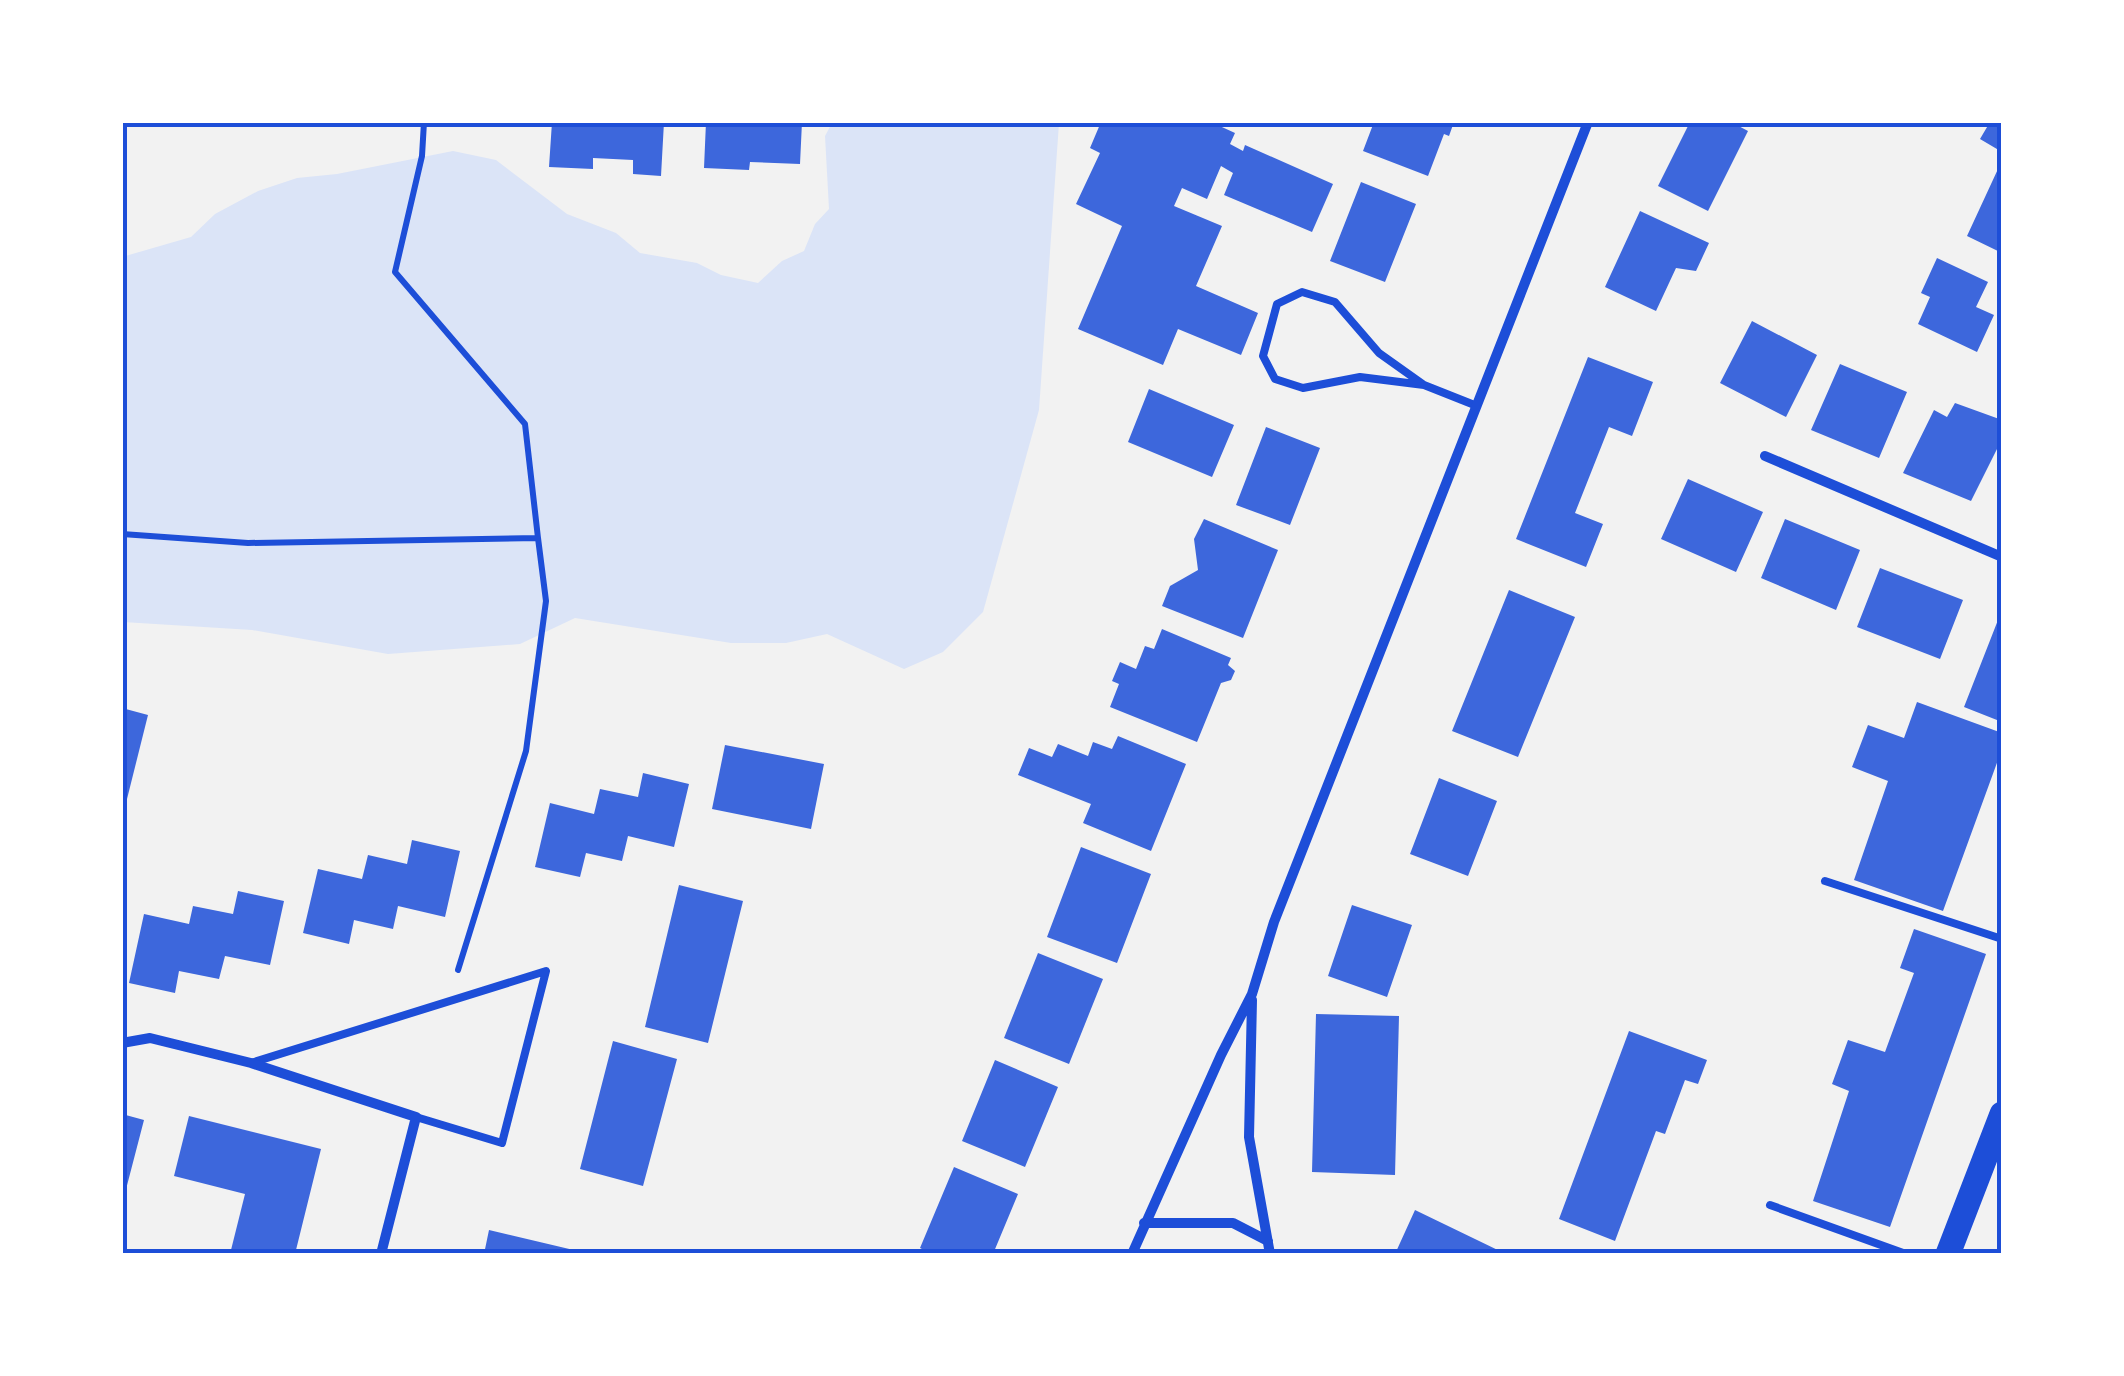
<svg xmlns="http://www.w3.org/2000/svg" width="2124" height="1376" font-family="'Fira Sans',sans-serif">
<style>
.green{fill:#dbe4f7}
.building{fill:#3d67dc}
.lines{fill:none;stroke-linecap:round;stroke-linejoin:round}
.path{stroke:#1d4ed8;stroke-width:6}
.service{stroke:#1d4ed8;stroke-width:8}
.minor{stroke:#1d4ed8;stroke-width:10}
.primary{stroke:#1d4ed8;stroke-width:25}
.neatline{fill:none;stroke:#1d4ed8;stroke-width:4}
</style>
<rect width="100%" height="100%" fill="#f2f2f2"/>
<path class="green" d="M832,123H1059L1039,410L983,612L943,652L904,669L827,634L786,643H731L575,618L520,644L388,654L252,630L123,622L122,257L191,237L215,214L258,191L297,178L337,174L453,151L496,160L567,214L616,233L640,253L697,263L721,275L758,283L782,261L804,251L815,224L829,209L825,136Z"/>
<path class="building" d="M552,122H664L661,176L633,174V160L593,158V169L549,167Z
M706,122H802L800,164L750,162L749,170L704,168Z
M1101,122H1211L1235,133L1230,144L1243,151L1245,145L1333,184L1312,232L1224,195L1233,173L1221,166L1207,199L1182,188L1174,206L1222,226L1196,286L1258,313L1241,355L1178,329L1163,365L1078,329L1122,226L1076,204L1100,153L1090,148Z
M1374,122H1454L1449,136L1444,134L1428,176L1363,151Z
M1690,122H1731L1748,131L1708,211L1658,186Z
M1990,122H2002V152L1980,139Z
M1998,169L2002,171V253L1967,236Z
M1361,182L1416,204L1385,282L1330,261Z
M1640,211L1709,243L1696,271L1676,268L1656,311L1605,287Z
M1937,258L1988,282L1976,307L1994,315L1977,352L1918,324L1930,297L1921,293Z
M1752,321L1817,355L1786,417L1720,383Z
M1588,357L1653,382L1632,436L1609,427L1575,513L1603,524L1586,567L1516,539Z
M1840,364L1907,392L1879,458L1811,430Z
M1149,389L1234,425L1212,477L1128,442Z
M1955,403L2002,420V439L1971,501L1903,473L1934,410L1947,417Z
M1266,427L1320,448L1290,525L1236,505Z
M1688,479L1763,512L1736,572L1661,539Z
M1204,519L1278,550L1243,638L1162,606L1170,586L1198,570L1194,539Z
M1785,519L1860,550L1836,610L1761,578Z
M1880,568L1963,600L1940,659L1857,627Z
M1509,590L1575,617L1518,757L1452,731Z
M1998,620L2002,621V722L1964,707Z
M1162,629L1231,658L1228,665L1235,671L1231,680L1221,683L1197,742L1110,707L1119,684L1112,681L1120,662L1136,669L1145,646L1154,649Z
M1917,702L2002,733V749L1943,911L1854,880L1888,781L1852,767L1868,725L1904,738Z
M122,708L148,715L124,811H122Z
M1118,736L1186,764L1151,851L1083,823L1091,804L1018,775L1029,748L1052,757L1058,744L1088,756L1093,742L1112,749Z
M725,745L824,764L811,829L712,809Z
M643,773L689,784L674,847L628,836L622,861L586,853L580,877L535,867L550,803L594,814L600,789L638,797Z
M1439,778L1497,801L1468,876L1410,854Z
M412,840L460,851L445,917L398,906L393,929L354,920L349,944L303,933L318,869L362,879L368,855L407,864Z
M1081,847L1151,874L1117,963L1047,937Z
M679,885L743,901L708,1043L645,1027Z
M238,891L284,901L270,965L225,956L219,979L179,971L175,993L129,983L144,914L189,924L193,906L233,914Z
M1352,905L1412,925L1387,997L1328,976Z
M1914,929L1986,954L1890,1227L1813,1201L1849,1091L1832,1084L1848,1040L1885,1052L1914,973L1900,968Z
M1038,953L1103,979L1069,1064L1004,1038Z
M1316,1014L1399,1016L1395,1175L1312,1172Z
M1629,1031L1707,1060L1698,1084L1685,1080L1665,1134L1656,1131L1615,1241L1559,1219Z
M613,1041L677,1059L643,1186L580,1169Z
M995,1060L1058,1087L1025,1167L962,1141Z
M122,1114L144,1120L124,1197H122Z
M189,1116L321,1149L295,1254H230L245,1194L174,1176Z
M954,1167L1018,1194L993,1254H932L920,1248Z
M1415,1210L1506,1254H1395Z
M489,1230L582,1252V1254H484Z"/>
<g class="lines">
<path class="path" d="M122,534L248,543L538,538L525,424L395,272L422,156L424,122
M458,970L526,751L546,601L538,538"/>
<path class="service" d="M1424,385L1379,353L1335,302L1302,292L1277,304L1263,356L1275,379L1303,388L1360,377L1424,385L1477,406
M1825,881L2002,939
M251,1063L546,971L502,1143L416,1117
M1770,1205L1906,1254"/>
<path class="minor" d="M1765,456L2002,557
M1252,1000L1249,1137L1270,1254
M122,1043L150,1038L251,1063L416,1117L381,1254
M1144,1223H1233L1268,1241
M1132,1254L1221,1055L1252,994L1274,922L1588,122"/>
<path class="primary" d="M1948,1254L2002,1114"/>
</g>
<rect width="2124" height="1376" fill="none" stroke="#ffffff" stroke-width="250"/>
<rect x="125" y="125" width="1874" height="1126" class="neatline"/>
</svg>
